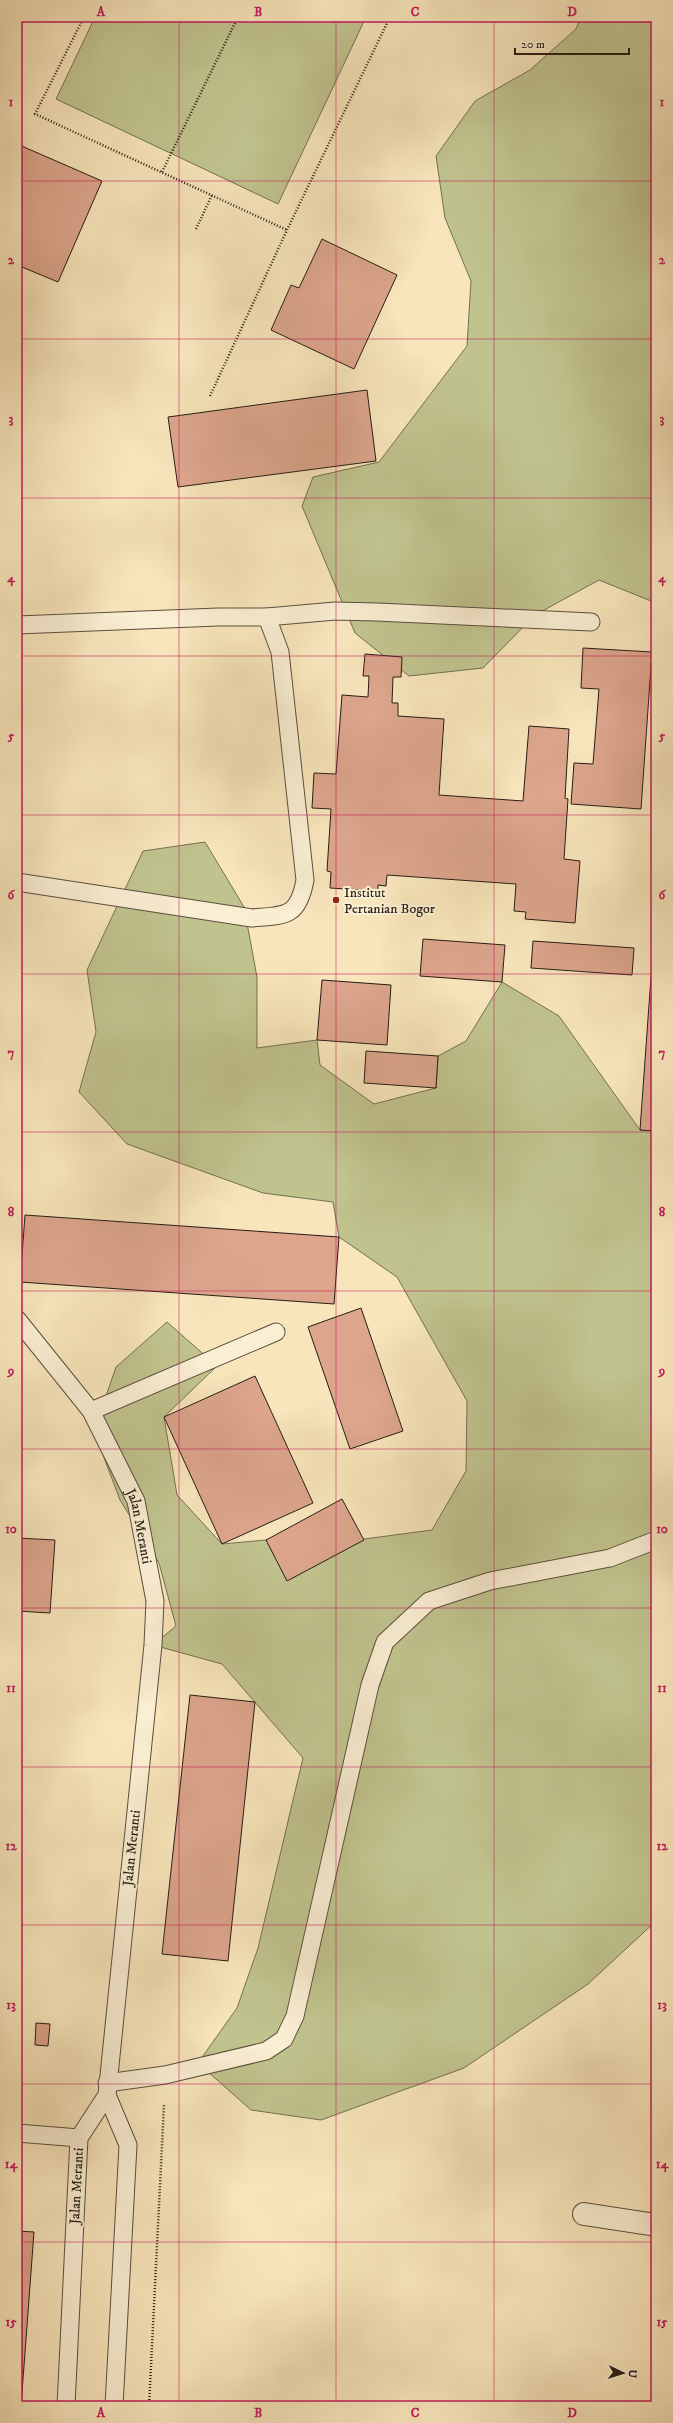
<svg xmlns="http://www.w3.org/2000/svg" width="673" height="2423" font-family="'IM FELL DW Pica',serif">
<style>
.green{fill:#c0c38e;stroke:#737051}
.building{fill:#dca58c;stroke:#261d14}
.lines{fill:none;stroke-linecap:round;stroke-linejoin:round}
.service-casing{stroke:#5a4f3e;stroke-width:19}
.minor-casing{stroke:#5a4f3e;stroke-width:24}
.path{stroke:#261d14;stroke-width:2.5;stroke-dasharray:1 2;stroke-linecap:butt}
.service{stroke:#faeed3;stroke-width:17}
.minor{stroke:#faeed3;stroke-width:22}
.grid{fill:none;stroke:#c2185b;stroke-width:1;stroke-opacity:0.55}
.poi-dot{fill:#8f2418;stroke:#faeed3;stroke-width:1.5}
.labels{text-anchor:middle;stroke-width:4;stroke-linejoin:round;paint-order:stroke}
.poi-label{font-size:14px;fill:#261d14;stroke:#faeed3;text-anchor:start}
.street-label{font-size:14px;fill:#261d14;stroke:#faeed3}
.neatline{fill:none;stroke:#c2185b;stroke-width:1.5}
.grid-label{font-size:13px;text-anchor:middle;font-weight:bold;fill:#c2185b}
</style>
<rect width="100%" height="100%" fill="#f8e5bb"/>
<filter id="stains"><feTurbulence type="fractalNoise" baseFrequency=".005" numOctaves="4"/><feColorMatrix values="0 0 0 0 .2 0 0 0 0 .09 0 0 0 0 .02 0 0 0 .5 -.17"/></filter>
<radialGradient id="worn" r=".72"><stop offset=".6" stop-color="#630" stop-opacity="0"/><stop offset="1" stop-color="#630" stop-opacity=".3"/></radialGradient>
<path class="green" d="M95,17H366L278,204L56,99Z
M581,17H656V603L599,580L535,615L483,668L409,676L355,633L302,506L313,477L379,462L467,346L471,281L445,218L436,156L475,101L530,70L576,29Z
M205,842L244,907L257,977V1048L317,1040L320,1065L374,1104L436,1088L438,1056L466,1041L502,982L559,1016L640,1130L656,1131V1921L588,1984L464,2068L321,2120L251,2110L198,2063L237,2008L258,1948L303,1758L222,1664L153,1645L176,1626L159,1563L120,1500L94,1431L116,1367L167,1322L217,1366L164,1417L177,1495L222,1544L266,1540L304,1547L432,1530L466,1471L467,1401L397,1277L339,1237L333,1202L263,1193L127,1144L79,1092L96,1032L87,970L143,851Z"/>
<path class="building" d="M17,144L102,181L58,282L17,265Z
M322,239L397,275L354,369L271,330L291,285L299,288Z
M367,390L376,461L178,487L168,417Z
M583,648L652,652L641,809L571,804L574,763L593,764L599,689L581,688Z
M365,654L402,657L401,677H393L392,703H398V716L444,719L439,795L523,801L529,726L569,729L565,798L568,799L564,859L580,861L575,923L525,919L526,912L514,911L516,884L387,875L386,886L378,885V891L330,888L331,872L327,871L331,809L312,808L314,773L336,774L342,695L368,697L369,676H363Z
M423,939L505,945L502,982L420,976Z
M533,941L634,948L632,975L531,968Z
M651,977H656V1131L640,1130Z
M322,980L391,985L387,1045L317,1040Z
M366,1051L438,1056L436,1088L364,1083Z
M25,1215L339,1237L334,1304L20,1282Z
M361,1308L403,1431L350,1449L308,1327Z
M255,1376L313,1503L222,1544L164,1417Z
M342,1499L364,1540L287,1581L266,1540Z
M17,1538L55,1540L50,1613L17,1611Z
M190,1695L255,1702L228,1961L162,1954Z
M17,1880H21L17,1928Z
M36,2023L50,2024L48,2046L35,2045Z
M17,2231L34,2232L21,2406H17Z"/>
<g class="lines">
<g class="service-casing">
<g id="service">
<path d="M267,617L335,611L377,612L591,622"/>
<path d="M17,625L218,617H267L280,652L305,880C298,918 285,915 252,918L17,882"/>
<path id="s1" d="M17,1319L91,1411L136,1501L155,1601L153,1645L107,2095L79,2138L66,2406"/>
<path d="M91,1411L276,1332"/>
<path d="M107,2083L165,2075L266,2051L284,2039L295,2016L370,1685L385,1642L429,1601L490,1581L610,1558L656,1540"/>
<path d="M107,2095L128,2145L114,2406"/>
<path d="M17,2133L79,2138"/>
</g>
</g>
<g class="minor-casing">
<path id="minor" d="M584,2214L656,2225"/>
</g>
<path class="path" d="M84,17L35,114L287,230
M162,172L238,17
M196,229L212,195
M210,396L287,230L390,17
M149,2406L164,2105"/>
<use href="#service" class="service"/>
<use href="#minor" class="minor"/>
</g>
<path class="grid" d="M179,17V2406M336,17V2406M494,17V2406M17,181H656M17,339H656M17,498H656M17,656H656M17,815H656M17,974H656M17,1132H656M17,1291H656M17,1449H656M17,1608H656M17,1767H656M17,1925H656M17,2084H656M17,2242H656"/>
<circle class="poi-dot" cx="336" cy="900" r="4"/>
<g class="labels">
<g class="poi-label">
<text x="344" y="897">Institut<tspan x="344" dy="16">Pertanian Bogor</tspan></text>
</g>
<g class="street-label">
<text dy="5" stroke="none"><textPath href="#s1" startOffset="244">Jalan Meranti</textPath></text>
<text transform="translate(131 1848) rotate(-84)" y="5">Jalan Meranti</text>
<text transform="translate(76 2186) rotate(-87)" y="5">Jalan Meranti</text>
</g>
</g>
<rect width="673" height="2423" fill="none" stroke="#f8e5bb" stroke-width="44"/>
<g transform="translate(623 2373) rotate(94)" stroke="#faeed3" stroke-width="3" paint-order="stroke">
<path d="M0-3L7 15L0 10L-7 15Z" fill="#261d14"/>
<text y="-6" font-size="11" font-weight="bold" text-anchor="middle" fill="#261d14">U</text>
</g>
<path d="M515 48v6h114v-6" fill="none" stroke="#261d14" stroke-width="2"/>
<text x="521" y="48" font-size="12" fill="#261d14" stroke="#faeed3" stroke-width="3" paint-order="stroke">20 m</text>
<rect x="22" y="22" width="629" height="2379" class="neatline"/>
<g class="grid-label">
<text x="101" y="16">A</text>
<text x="258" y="16">B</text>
<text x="415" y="16">C</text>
<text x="572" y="16">D</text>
<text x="11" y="106">1</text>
<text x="662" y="106">1</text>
<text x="11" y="264">2</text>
<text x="662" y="264">2</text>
<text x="11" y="423">3</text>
<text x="662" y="423">3</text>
<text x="11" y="582">4</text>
<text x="662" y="582">4</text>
<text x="11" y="740">5</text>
<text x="662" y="740">5</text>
<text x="11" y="899">6</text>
<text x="662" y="899">6</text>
<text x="11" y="1057">7</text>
<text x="662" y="1057">7</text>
<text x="11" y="1216">8</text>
<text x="662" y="1216">8</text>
<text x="11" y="1375">9</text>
<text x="662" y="1375">9</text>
<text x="11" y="1533">10</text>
<text x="662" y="1533">10</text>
<text x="11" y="1692">11</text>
<text x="662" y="1692">11</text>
<text x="11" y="1850">12</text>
<text x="662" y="1850">12</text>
<text x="11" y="2009">13</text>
<text x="662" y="2009">13</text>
<text x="11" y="2168">14</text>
<text x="662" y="2168">14</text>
<text x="11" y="2326">15</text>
<text x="662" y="2326">15</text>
<text x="101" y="2417">A</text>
<text x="258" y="2417">B</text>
<text x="415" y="2417">C</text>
<text x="572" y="2417">D</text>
</g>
<rect width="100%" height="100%" filter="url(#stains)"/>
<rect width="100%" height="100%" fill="url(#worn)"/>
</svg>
